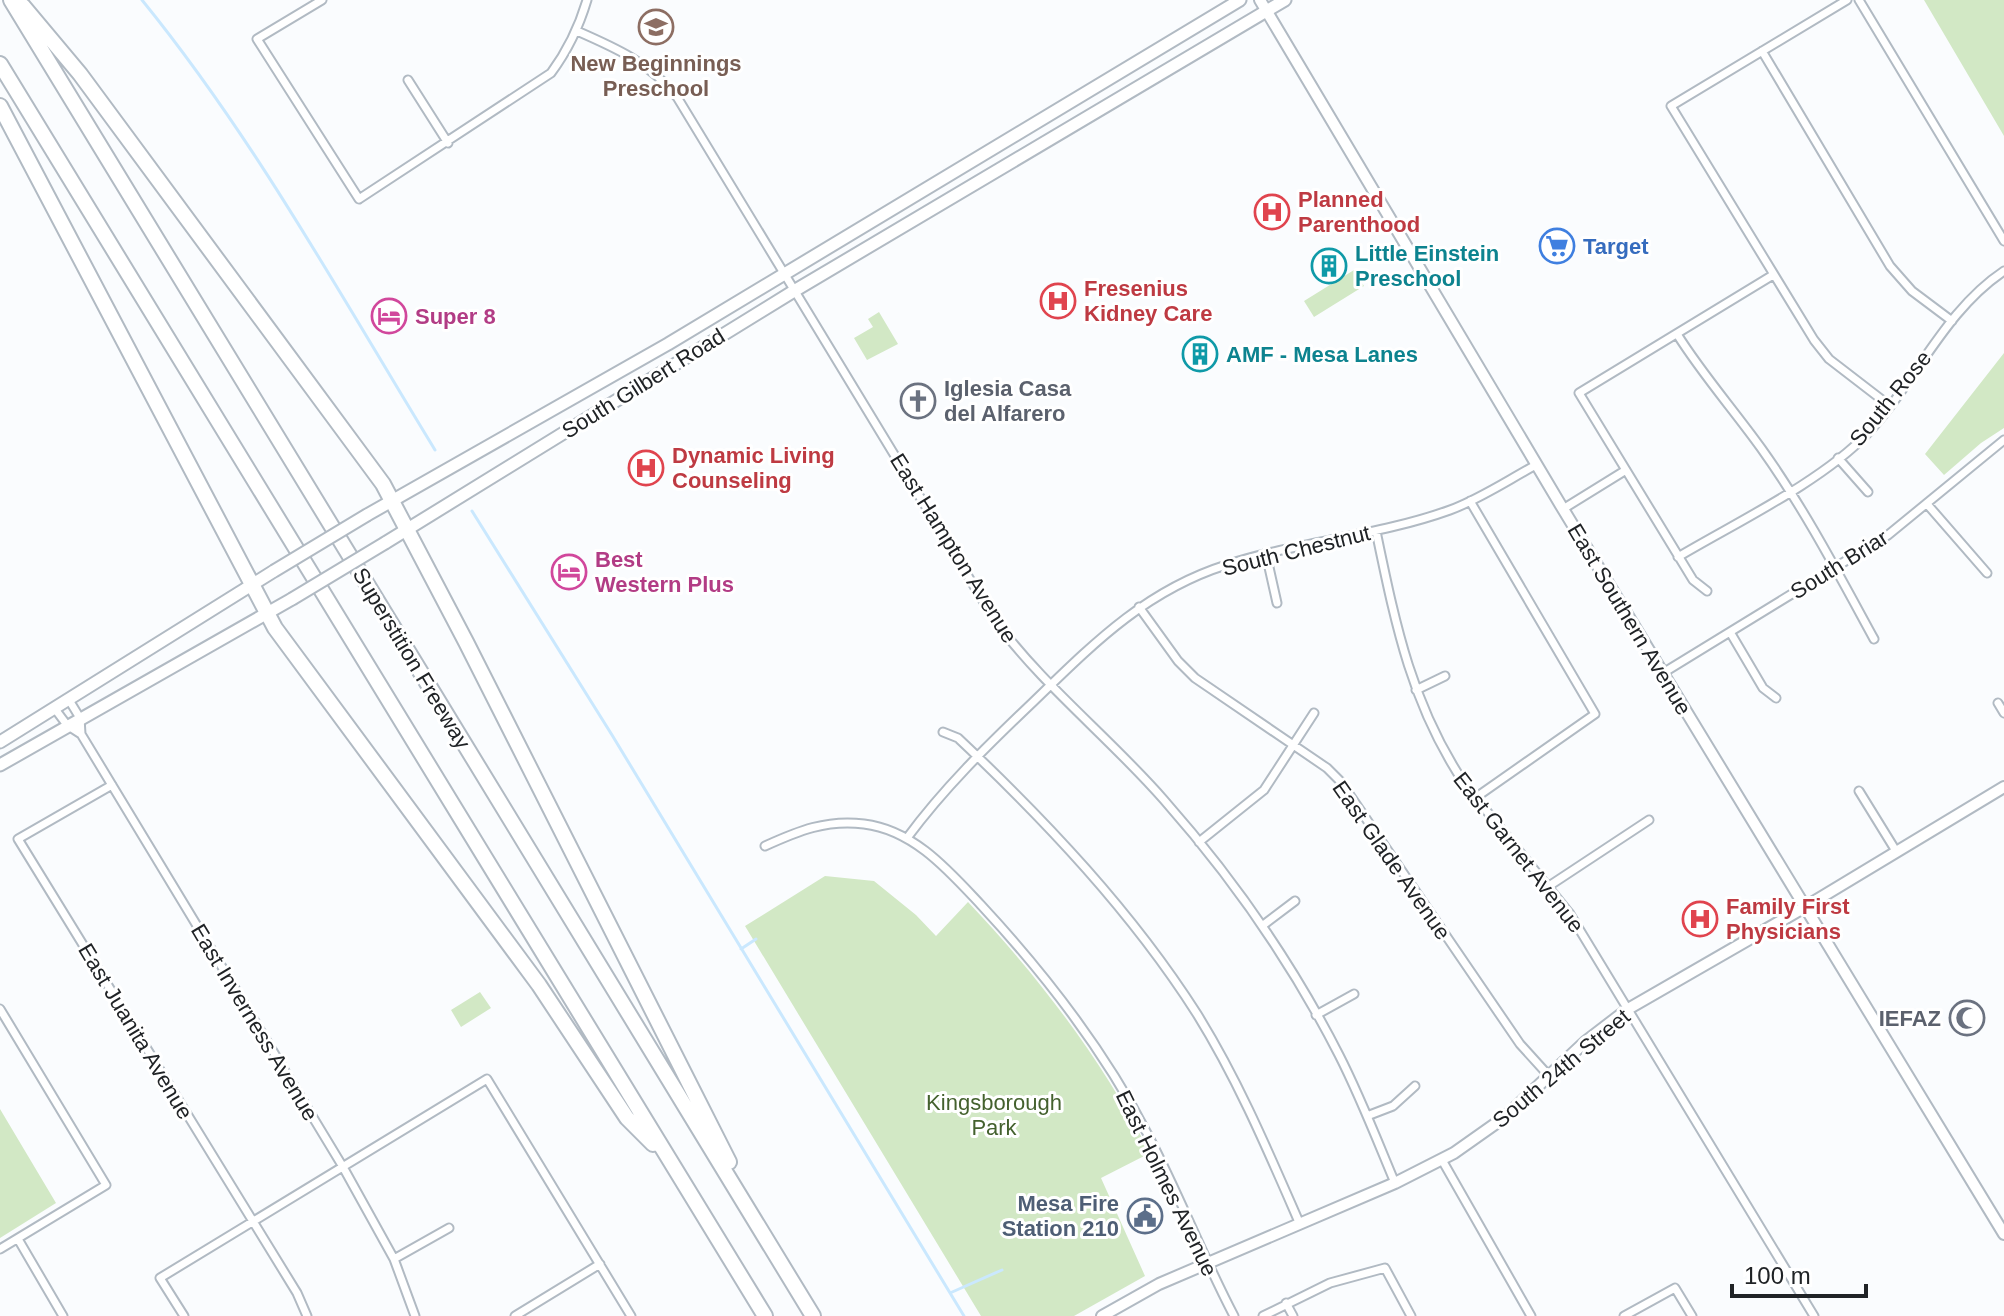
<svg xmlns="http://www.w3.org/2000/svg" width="2004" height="1316" font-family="Helvetica,sans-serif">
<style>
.green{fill:#d2e8c5}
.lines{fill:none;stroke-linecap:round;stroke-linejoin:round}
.stream{stroke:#cae8fe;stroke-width:3}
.street-casing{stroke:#b1bac3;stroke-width:11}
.secondary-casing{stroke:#b1bac3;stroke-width:14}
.primary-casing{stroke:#b1bac3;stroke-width:15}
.highway-casing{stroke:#b1bac3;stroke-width:18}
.street{stroke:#fff;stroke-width:7}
.secondary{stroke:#fff;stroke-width:10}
.primary{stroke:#fff;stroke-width:11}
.highway{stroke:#fff;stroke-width:14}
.primary-bridge-casing{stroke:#b1bac3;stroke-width:15;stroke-linecap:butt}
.primary-bridge{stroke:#fff;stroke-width:11}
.labels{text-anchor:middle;stroke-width:6;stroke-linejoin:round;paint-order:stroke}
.education-label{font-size:22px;font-weight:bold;fill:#785e54;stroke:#fff}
.health-label{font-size:22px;font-weight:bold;fill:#be3a42;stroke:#fff;text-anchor:start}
.shop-label{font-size:22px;font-weight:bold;fill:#366cbe;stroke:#fff;text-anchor:start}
.culture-label{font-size:22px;font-weight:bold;fill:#0d838f;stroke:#fff;text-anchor:start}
.hotel-label{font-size:22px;font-weight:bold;fill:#b23c85;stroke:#fff;text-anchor:start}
.street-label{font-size:22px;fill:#202326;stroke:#fff}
.worship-label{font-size:22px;font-weight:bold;fill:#5b616d;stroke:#fff;text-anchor:start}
.park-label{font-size:22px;fill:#44612e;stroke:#fff}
.service-label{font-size:22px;font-weight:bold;fill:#4e5e75;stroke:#fff;text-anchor:end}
</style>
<rect width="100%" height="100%" fill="#fafcfe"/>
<path class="green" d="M1924,0H2004V136Z
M1354,270L1364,286L1314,317L1304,301Z
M879,312L898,344L867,360L854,338L873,327L868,319Z
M2004,353V428L1981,443L1944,475L1925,454Z
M825,876L874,881L916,915L936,936L968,902C1040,978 1102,1060 1150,1153L1101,1178L1145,1276L1074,1316H981L745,926Z
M480,992L491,1008L461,1027L451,1010Z
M0,1109L56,1203L0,1238Z"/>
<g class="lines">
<path class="stream" d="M142,0C255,139 342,298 435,450
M472,511L612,735L964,1316
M741,949L756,939
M950,1293L1002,1270"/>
<g class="street-casing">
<path id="street" d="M322,0L257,39L359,199L551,73C568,50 579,27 587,0
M1847,0L1671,106L1814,340L1829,359L1890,406
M1859,0L2004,241
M577,31C616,48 650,63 677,97L994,619C1043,686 1110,738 1164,800C1232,877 1292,963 1339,1055C1360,1096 1377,1140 1395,1183
M1762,51L1890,266L1912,291L1952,321
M408,80L448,143
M1677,334C1702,374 1733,409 1761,448C1804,508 1839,575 1874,639
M1838,458L1868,492
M1470,501L1595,714L1475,798
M1927,504L1987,573
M1563,509L1626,470
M1376,531C1395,622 1411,704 1464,783L1570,914L1814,1316
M1266,554L1277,603
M1678,557C1737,522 1821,482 1867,434C1916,382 1944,311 2004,271
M1707,591L1693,580L1579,393L1773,275
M1139,607L1178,661L1195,678L1327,768L1341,782L1520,1044L1549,1076
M1730,632L1763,688L1776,698
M1663,673L1888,535L2004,440
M1416,690L1445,676
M69,700L80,718L81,734L343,1167L394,1259L415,1316
M1998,703L2004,713
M55,709L67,725L81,734
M943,732L958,738C1046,821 1132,912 1197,1014C1238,1080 1268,1151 1299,1222
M112,785L18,839L297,1293L307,1316
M1859,791L1896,851
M907,838C944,788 987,746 1031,704C1091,646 1144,591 1226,565C1300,541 1378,536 1450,510C1480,499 1508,480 1536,465
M1199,842L1264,790L1314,713
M765,846C798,831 827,819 864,824C914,830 949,871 981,905C1046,975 1104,1050 1148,1135C1179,1194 1203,1257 1234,1316
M1549,886L1649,820
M1262,926L1295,901
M0,1009L106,1185L0,1249
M1316,1015L1354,994
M1367,1116L1393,1106L1415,1086
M1442,1160L1531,1316
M18,1239L63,1316
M394,1259L449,1228
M1286,1303L1293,1316
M184,1316L160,1278L487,1079L631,1316
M515,1316L600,1264
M1263,1316L1330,1283L1385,1268L1411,1316
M1624,1316L1675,1288L1692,1316"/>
</g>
<g class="secondary-casing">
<path id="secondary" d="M1260,0L1563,509L2004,1234
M1102,1316L1159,1284L1395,1183L1454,1153L1505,1117L1585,1042L1628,1009L1805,907L2004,787"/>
</g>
<g class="primary-casing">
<path id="primary" d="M367,515L668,344L1240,0
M385,543L794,291L1285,0
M0,742L274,571
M0,765L292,599"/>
</g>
<g class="highway-casing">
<path id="highway" d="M11,0L813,1316
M23,6L80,74L383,484L466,642L729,1162
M0,64L765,1316
M0,106L275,628L539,985L627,1118L653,1144"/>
</g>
<use href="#street" class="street"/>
<use href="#secondary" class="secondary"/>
<use href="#primary" class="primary"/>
<use href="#highway" class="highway"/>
<g class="primary-bridge-casing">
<path id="primary-bridge" d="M274,571L367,515
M292,599L385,543"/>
</g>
<use href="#primary-bridge" class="primary-bridge"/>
</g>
<defs>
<g id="school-ring" transform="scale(1.8)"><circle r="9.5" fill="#fff" stroke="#8d6e63" stroke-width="1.5"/><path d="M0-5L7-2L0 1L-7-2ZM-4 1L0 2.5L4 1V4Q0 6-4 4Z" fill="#8d6e63"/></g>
<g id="hospital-ring" transform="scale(1.8)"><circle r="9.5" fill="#fff" stroke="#e0444e" stroke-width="1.5"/><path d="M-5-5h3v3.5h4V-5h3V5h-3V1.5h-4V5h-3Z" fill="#e0444e"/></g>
<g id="supermarket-ring" transform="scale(1.8)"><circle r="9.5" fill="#fff" stroke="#3f7fe0" stroke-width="1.5"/><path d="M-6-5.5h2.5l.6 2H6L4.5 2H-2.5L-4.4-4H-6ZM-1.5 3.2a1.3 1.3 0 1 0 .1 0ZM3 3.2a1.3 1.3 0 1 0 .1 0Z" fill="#3f7fe0"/></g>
<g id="building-ring" transform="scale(1.8)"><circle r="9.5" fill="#fff" stroke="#0f9aa8" stroke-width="1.5"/><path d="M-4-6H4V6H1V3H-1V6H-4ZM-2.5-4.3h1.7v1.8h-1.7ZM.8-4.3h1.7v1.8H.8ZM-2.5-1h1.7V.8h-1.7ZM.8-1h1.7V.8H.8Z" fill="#0f9aa8"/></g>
<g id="hotel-ring" transform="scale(1.8)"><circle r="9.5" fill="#fff" stroke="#d1479c" stroke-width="1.5"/><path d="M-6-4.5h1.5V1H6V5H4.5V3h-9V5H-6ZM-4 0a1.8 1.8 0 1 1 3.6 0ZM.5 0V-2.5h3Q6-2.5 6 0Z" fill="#d1479c"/></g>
<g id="church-ring" transform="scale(1.8)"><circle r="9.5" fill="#fff" stroke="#6b7280" stroke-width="1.5"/><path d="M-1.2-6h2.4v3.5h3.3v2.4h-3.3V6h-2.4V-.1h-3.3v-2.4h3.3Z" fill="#6b7280"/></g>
<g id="mosque-ring" transform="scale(1.8)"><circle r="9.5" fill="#fff" stroke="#6b7280" stroke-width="1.5"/><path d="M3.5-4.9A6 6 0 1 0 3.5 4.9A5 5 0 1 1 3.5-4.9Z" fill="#6b7280"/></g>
<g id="civic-ring" transform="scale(1.8)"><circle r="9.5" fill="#fff" stroke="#5c6f8a" stroke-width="1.5"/><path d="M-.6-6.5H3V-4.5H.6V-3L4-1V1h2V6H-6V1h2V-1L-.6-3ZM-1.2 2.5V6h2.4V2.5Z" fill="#5c6f8a"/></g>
</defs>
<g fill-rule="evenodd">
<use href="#school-ring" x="656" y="27"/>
<use href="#hospital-ring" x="1272" y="212"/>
<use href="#supermarket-ring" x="1557" y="246"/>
<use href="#building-ring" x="1329" y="266"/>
<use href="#hospital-ring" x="1058" y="301"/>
<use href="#hotel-ring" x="389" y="316"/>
<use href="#building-ring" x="1200" y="354"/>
<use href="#church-ring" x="918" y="401"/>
<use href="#hospital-ring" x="646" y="468"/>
<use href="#hotel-ring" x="569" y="572"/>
<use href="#hospital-ring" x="1700" y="919"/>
<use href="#mosque-ring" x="1967" y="1018"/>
<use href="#civic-ring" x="1145" y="1216"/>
</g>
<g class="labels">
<g class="education-label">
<text x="656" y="71">New Beginnings<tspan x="656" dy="25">Preschool</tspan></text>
</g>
<g class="health-label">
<text x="1298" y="207">Planned<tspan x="1298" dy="25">Parenthood</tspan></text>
<text x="1084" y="296">Fresenius<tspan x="1084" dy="25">Kidney Care</tspan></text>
<text x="672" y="463">Dynamic Living<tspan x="672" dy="25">Counseling</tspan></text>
<text x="1726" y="914">Family First<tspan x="1726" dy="25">Physicians</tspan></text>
</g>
<g class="shop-label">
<text x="1583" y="254">Target</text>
</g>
<g class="culture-label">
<text x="1355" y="261">Little Einstein<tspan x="1355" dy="25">Preschool</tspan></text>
<text x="1226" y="362">AMF - Mesa Lanes</text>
</g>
<g class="hotel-label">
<text x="415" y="324">Super 8</text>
<text x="595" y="567">Best<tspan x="595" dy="25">Western Plus</tspan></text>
</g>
<g class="street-label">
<text transform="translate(643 383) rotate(-32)" y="8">South Gilbert Road</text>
<text transform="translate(1890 398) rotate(-51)" y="8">South Rose</text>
<text transform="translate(954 548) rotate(58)" y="8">East Hampton Avenue</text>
<text transform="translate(1296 550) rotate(-14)" y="8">South Chestnut</text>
<text transform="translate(1839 564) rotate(-32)" y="8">South Briar</text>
<text transform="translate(1630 619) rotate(59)" y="8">East Southern Avenue</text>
<text transform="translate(412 658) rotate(59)" y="8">Superstition Freeway</text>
<text transform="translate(1519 852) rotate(52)" y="8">East Garnet Avenue</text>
<text transform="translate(1392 860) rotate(55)" y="8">East Glade Avenue</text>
<text transform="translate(255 1022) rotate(59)" y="8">East Inverness Avenue</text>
<text transform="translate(136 1031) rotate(59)" y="8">East Juanita Avenue</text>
<text transform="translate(1561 1068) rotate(-40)" y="8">South 24th Street</text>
<text transform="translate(1167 1183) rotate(64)" y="8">East Holmes Avenue</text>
</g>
<g class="worship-label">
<text x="944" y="396">Iglesia Casa<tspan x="944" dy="25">del Alfarero</tspan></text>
<text x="1941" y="1026" text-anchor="end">IEFAZ</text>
</g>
<g class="park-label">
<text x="994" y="1110">Kingsborough<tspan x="994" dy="25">Park</tspan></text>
</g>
<g class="service-label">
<text x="1119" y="1211">Mesa Fire<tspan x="1119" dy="25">Station 210</tspan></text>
</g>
</g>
<path d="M1732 1284v12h134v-12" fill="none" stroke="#202326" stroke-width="4"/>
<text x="1744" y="1284" font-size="24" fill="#202326" stroke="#ffffff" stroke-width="6" paint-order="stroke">100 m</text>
</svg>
